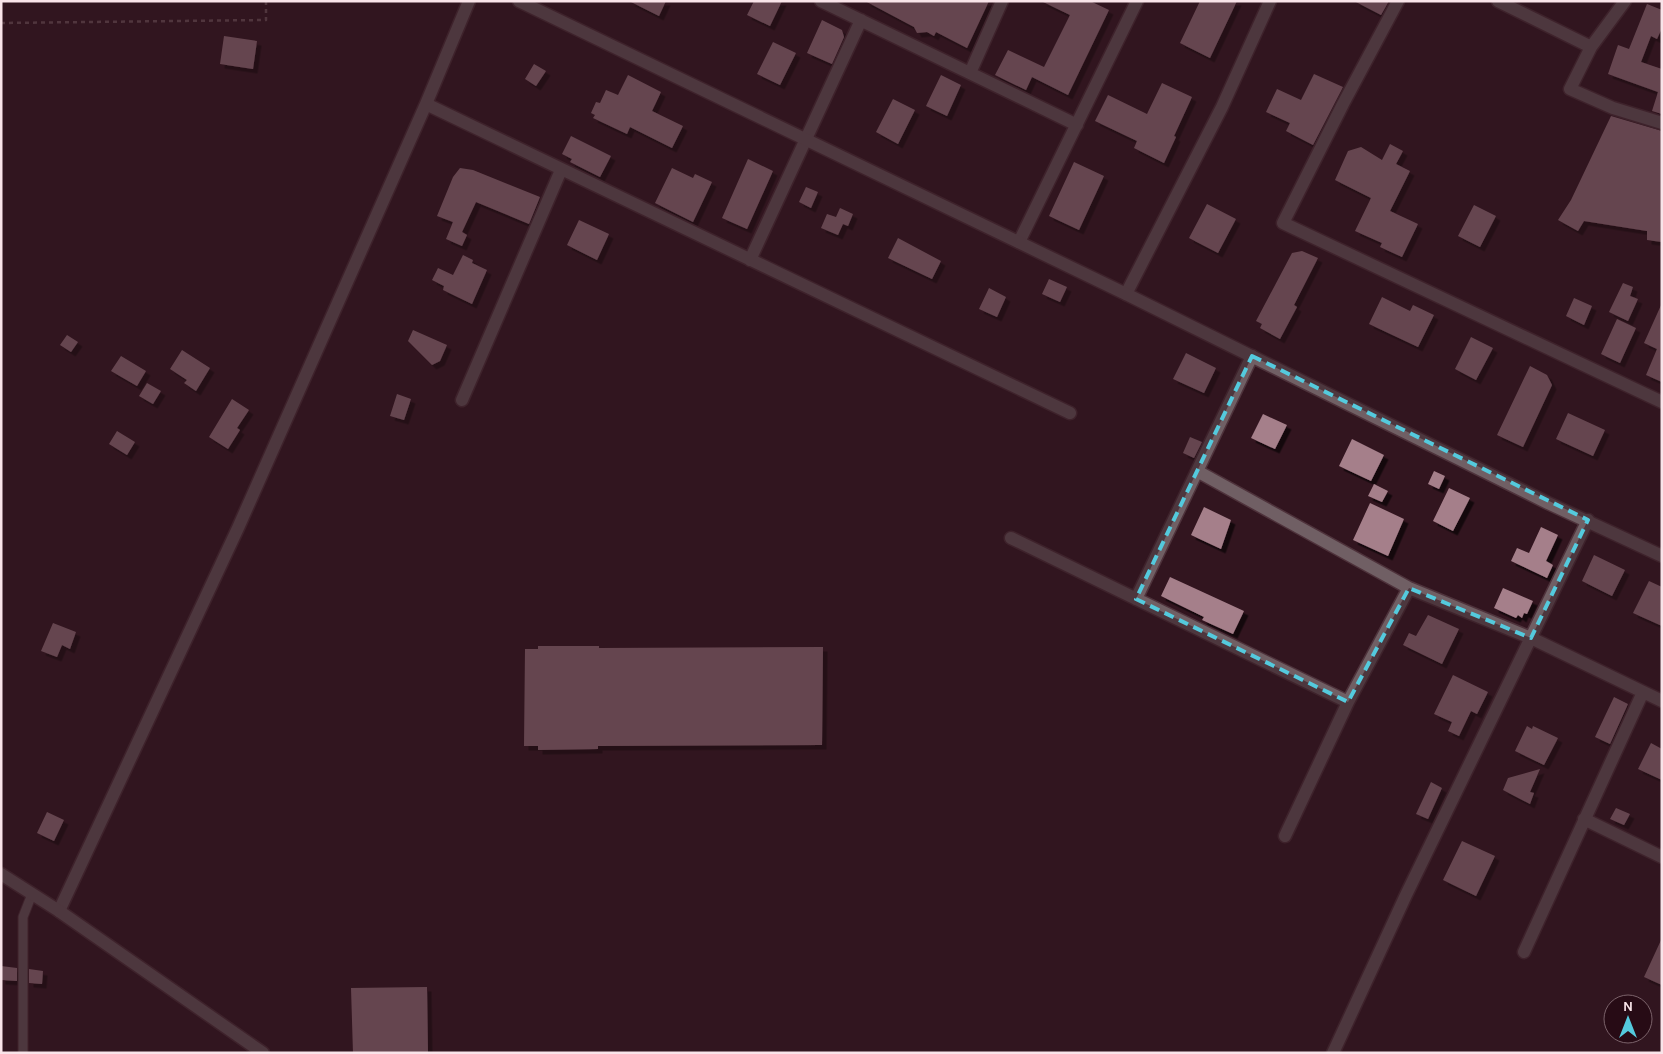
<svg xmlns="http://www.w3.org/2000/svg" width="1663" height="1054" font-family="Karla,sans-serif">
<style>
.building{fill:#a57f8a;filter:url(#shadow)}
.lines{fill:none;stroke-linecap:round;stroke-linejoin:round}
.service-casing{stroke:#4e323b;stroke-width:11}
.minor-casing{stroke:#4e323b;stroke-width:15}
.tertiary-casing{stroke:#4e323b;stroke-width:15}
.path{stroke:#755b63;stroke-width:2.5;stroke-dasharray:4 4;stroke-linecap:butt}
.service{stroke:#705f64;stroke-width:9}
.minor{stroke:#705f64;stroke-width:12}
.tertiary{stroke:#705f64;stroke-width:12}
.marked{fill:none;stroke:#54cadd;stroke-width:4;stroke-dasharray:10 6;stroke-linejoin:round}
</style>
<defs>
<filter id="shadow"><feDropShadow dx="4.5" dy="4.5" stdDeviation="0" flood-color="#0009"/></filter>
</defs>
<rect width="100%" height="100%" fill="#32151f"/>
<path class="building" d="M629,1H666L659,16Z
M754,1H782L770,26L747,15Z
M865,1H989L967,48L936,32L934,36L927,32L917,33L914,27Z
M1041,1H1090L1109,10L1068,95L1032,77L1026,90L995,75L1008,50L1044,67L1070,15Z
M1200,1H1237L1210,58L1180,43Z
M1354,1H1389L1381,15Z
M1647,4L1662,10V28L1657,39L1651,36L1641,62L1662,69V114L1652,111L1658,92L1608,74L1618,45L1629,49Z
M822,20L842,30L844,37L832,64L807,53Z
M224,36L257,41L253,69L220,64Z
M773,42L796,53L780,85L757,74Z
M534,64L546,71L536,86L525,79Z
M1314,74L1343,87L1313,145L1286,131L1290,123L1266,112L1277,89L1301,100Z
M628,75L661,92L652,111L683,126L672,148L630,127L627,134L593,118L595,115L591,113L596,102L600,103L606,90L618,95Z
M941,75L961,85L947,116L926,106Z
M1162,83L1192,97L1174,136L1176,137L1164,163L1134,148L1137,141L1095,121L1108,95L1147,114Z
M893,99L915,110L898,144L876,132Z
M1611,116L1662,131V242L1647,240V231L1584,221L1578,231L1558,220L1571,200Z
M571,136L611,156L600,177L570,162L572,159L562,154Z
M1390,144L1403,151L1396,164L1410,171L1390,211L1418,224L1402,257L1380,247L1382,243L1355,231L1371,198L1335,180L1348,151L1361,147L1382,160Z
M748,159L773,171L747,229L722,218Z
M1074,162L1104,176L1079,230L1049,216Z
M460,168L473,170L540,197L529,224L476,202L462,232L467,235L462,246L446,239L453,222L437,216L453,177Z
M672,168L693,178L695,174L712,182L693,222L655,203Z
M806,187L818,192L811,208L799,202Z
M1207,204L1236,219L1218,253L1189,238Z
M1474,205L1496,216L1480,247L1458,236Z
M840,208L853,214L848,226L843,224L838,235L821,228L827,214L836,217Z
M579,220L609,234L597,260L567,245Z
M898,238L941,261L932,279L888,258Z
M1302,251L1318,258L1294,305L1297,307L1280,339L1260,328L1262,324L1256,321L1292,253Z
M463,255L473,260L472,263L487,270L472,304L443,290L444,286L432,280L438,268L453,275Z
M1049,279L1067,287L1060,302L1042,294Z
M1623,283L1633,287L1630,296L1638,299L1628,321L1609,312Z
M989,288L1006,297L997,317L979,309Z
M1382,297L1410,311L1413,305L1434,315L1418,347L1369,324Z
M1574,298L1592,306L1584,325L1566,316Z
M1662,303V382L1646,375L1657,349L1644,343Z
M1617,319L1636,328L1620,363L1601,354Z
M413,330L447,345L440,361L432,365L408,341Z
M67,335L78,342L71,352L60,345Z
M1471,337L1493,348L1476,380L1455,369Z
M182,350L210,368L196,391L184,383L187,380L170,369Z
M1186,353L1216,368L1204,393L1173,379Z
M121,356L146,371L137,386L111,371Z
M1530,366L1547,375L1552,385L1523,447L1497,435Z
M147,383L161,391L153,404L139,396Z
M397,394L411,399L404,420L390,416Z
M232,399L249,410L237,428L240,430L228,449L209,437Z
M1568,413L1605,430L1593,456L1556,439Z
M1263,414L1287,425L1275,449L1251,438Z
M117,431L135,442L127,455L109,444Z
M1190,437L1202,442L1194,458L1183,453Z
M1352,439L1384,455L1371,481L1339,466Z
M1434,471L1445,476L1439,489L1428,484Z
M1374,484L1388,491L1382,502L1368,496Z
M1449,488L1470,498L1453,531L1433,521Z
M1370,503L1404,519L1388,556L1353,540Z
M1204,507L1231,520L1221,549L1191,535Z
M1541,527L1558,535L1546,561L1553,565L1547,578L1511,561L1517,548L1529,553Z
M1594,555L1625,570L1612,596L1582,581Z
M1170,577L1244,611L1233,634L1202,620L1204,617L1161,596Z
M1649,581L1662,587V626L1633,613Z
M1503,588L1533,601L1527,614L1524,613L1522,618L1518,615L1516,618L1494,608Z
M1428,615L1459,629L1442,664L1403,645L1409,633L1416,636Z
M53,623L76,632L70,649L62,645L57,657L41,651Z
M538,646H599V648L823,647L822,745L598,746V749L538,750V746H524L525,649H538Z
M1453,675L1488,692L1477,714L1471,711L1459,736L1448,731L1452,722L1434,714Z
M1614,697L1628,704L1610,744L1595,737Z
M1527,726L1532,729L1533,726L1558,738L1544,765L1515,751Z
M1651,743L1662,749V780L1638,769Z
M1540,769L1530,792L1534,793L1530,804L1503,790L1508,778Z
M1431,782L1442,788L1428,819L1416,814Z
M1616,808L1630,814L1624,825L1610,819Z
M47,812L64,820L54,841L37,833Z
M1462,841L1495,856L1476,896L1443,880Z
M1662,938V985L1644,977Z
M1,966L17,968V981L1,980Z
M29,969L43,971L42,984L29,983Z
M427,987L428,1053H353L351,988Z"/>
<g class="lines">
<g class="service-casing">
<path id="service" d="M23,1053V917L32,894"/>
</g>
<g class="minor-casing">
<path id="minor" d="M821,1L1077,125
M1398,1L1343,104L1283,223L1662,402
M1498,1L1591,47
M1625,1L1591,47L1570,89L1613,108L1662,123
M970,73L1002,1
M426,104L1070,413
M1019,242L1137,1
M750,260L861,20
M1126,294L1222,107L1270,1
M462,400L561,170
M1197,471L1409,588L1531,638L1662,701
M1011,538L1348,702
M1136,599L1252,356
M1584,819L1662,857
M1285,836L1348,702L1409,588
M59,911L238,528L426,104L469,1
M1524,952L1643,692
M1333,1053L1406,895L1588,520"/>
</g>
<g class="tertiary-casing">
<path id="tertiary" d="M519,1L1126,294L1548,503L1662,556
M1,874L59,911L263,1053"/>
</g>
<path class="path" d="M1,23L266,20V1"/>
<use href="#service" class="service"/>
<use href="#minor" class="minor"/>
<use href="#tertiary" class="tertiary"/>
</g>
<path d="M0 0H1663V1054H0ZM1252,356L1588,520L1531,638L1409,588L1348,702L1136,599Z" fill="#32151f" fill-opacity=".55" fill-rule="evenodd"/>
<path class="marked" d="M1252,356L1588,520L1531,638L1409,588L1348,702L1136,599Z"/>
<rect width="1663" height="1054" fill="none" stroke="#f9e4e9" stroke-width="5"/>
<g transform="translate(1628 1019)"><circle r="24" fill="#270b15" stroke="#7b626a"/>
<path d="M0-4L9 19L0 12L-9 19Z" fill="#54cadd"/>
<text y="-8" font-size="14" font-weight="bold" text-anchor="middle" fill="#f9e4e9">N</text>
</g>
</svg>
